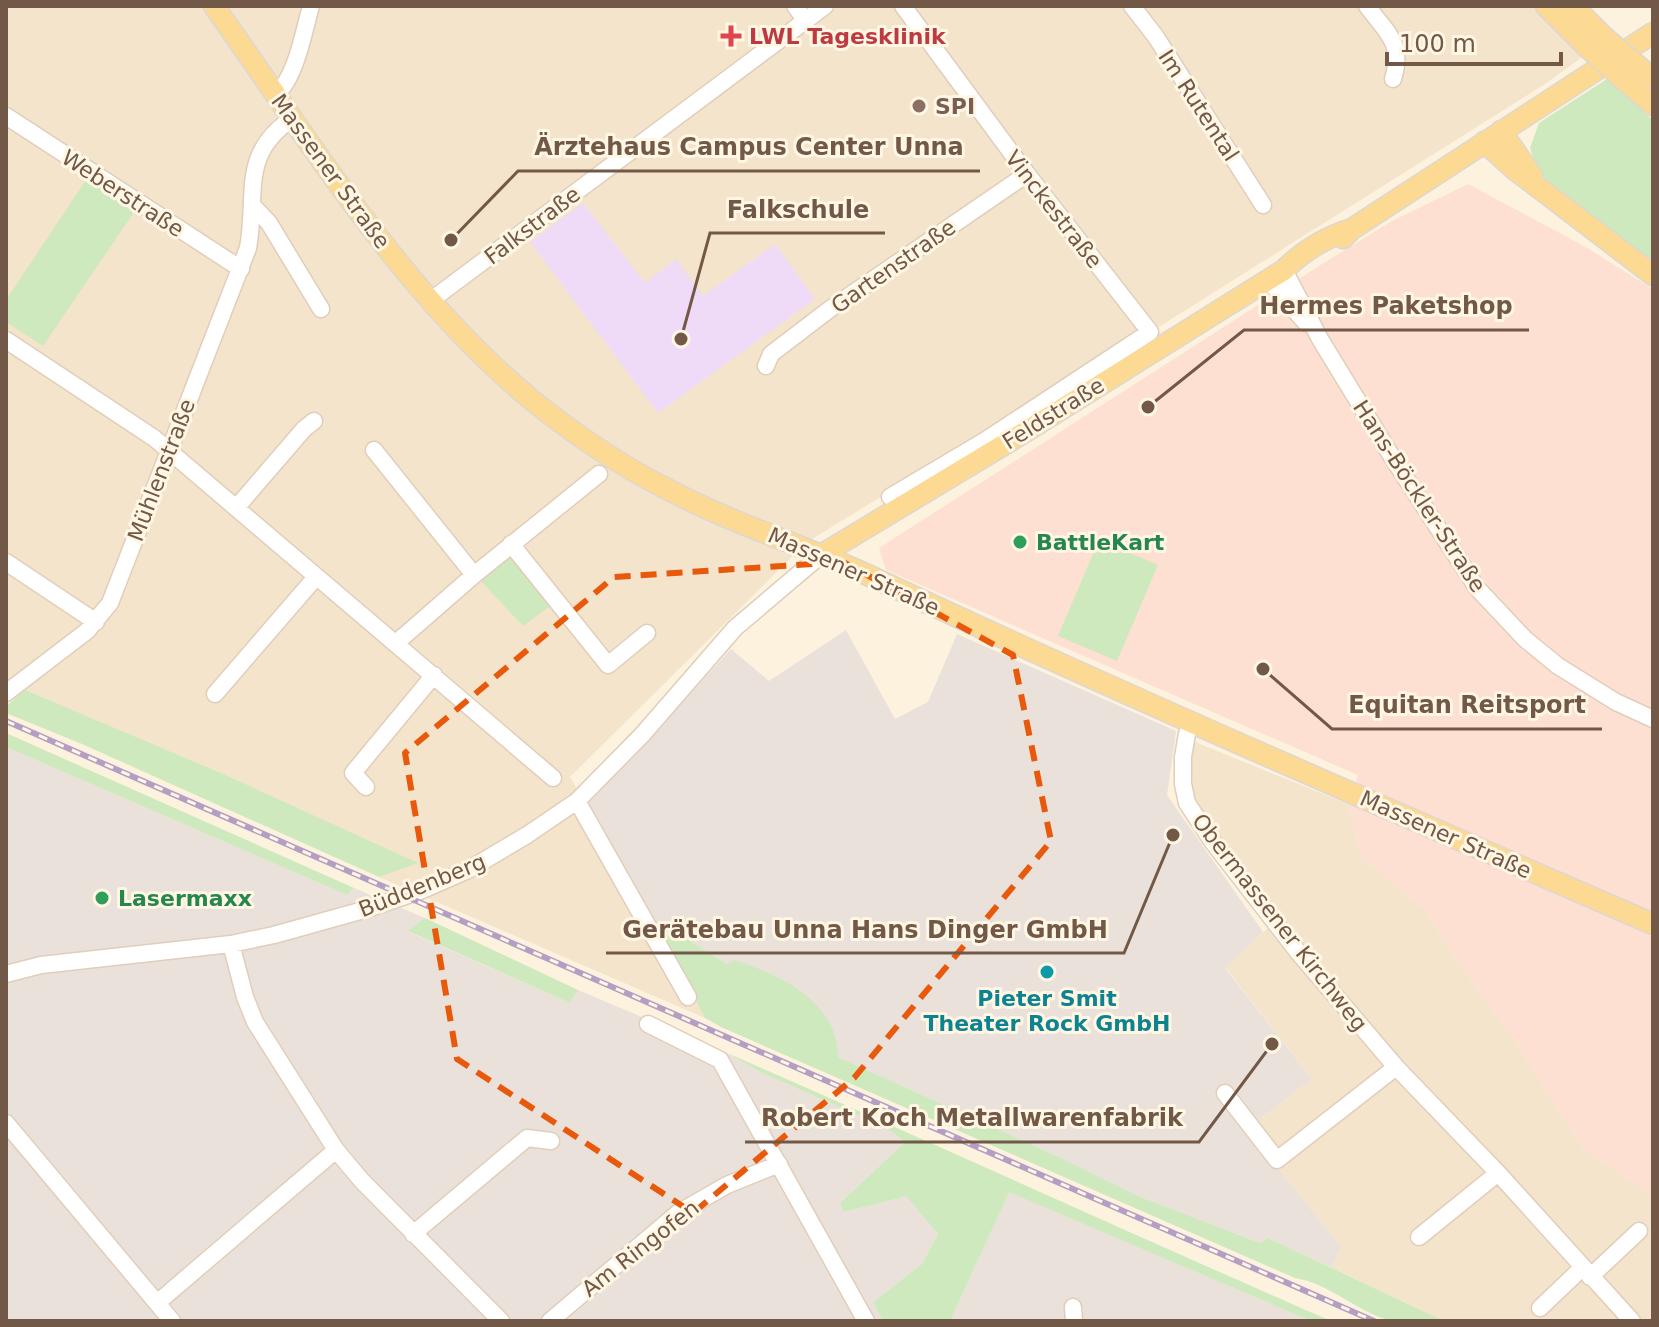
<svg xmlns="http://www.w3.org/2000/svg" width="1659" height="1327" font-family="'DejaVu Sans',sans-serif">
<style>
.residential{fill:#f4e4cc}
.commercial{fill:#fde0d1}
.industrial{fill:#eae2da}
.education{fill:#efdbf8}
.green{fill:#cde9bd}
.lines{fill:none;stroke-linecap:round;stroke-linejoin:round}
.minor-casing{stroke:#e0ceba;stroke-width:19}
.major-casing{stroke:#ddd7d3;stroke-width:23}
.minor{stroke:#fff;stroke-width:16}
.major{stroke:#fdda94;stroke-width:20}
.rail-casing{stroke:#b49ec4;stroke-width:6}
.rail{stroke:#fff6e4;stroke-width:3;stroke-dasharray:9;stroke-linecap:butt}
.major-bridge-casing{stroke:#ddd7d3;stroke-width:23;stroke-linecap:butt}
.major-bridge{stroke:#fdda94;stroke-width:20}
.marked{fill:none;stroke:#e8590c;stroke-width:6;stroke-dasharray:16 10;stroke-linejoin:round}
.health-dot{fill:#e0444e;stroke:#fff6e4;stroke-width:3}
.education-dot{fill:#8d6e63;stroke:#fff6e4;stroke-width:3}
.leisure-dot{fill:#2e9e5b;stroke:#fff6e4;stroke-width:3}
.culture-dot{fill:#0f9aa8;stroke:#fff6e4;stroke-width:3}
.labels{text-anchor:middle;stroke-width:6;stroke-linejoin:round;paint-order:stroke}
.health-label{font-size:22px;font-weight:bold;fill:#be3a42;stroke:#fff6e4;text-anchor:start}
.street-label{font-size:22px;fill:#725846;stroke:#fff6e4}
.education-label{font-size:22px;font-weight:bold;fill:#785e54;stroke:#fff6e4;text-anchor:start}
.leisure-label{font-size:22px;font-weight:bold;fill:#27864d;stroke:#fff6e4;text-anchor:start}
.culture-label{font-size:22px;font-weight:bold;fill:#0d838f;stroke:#fff6e4}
.leader{fill:none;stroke:#725846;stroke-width:3}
.callout-dot{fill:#725846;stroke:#fff6e4;stroke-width:3}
.callout-label{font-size:24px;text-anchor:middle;font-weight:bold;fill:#725846;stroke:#fff6e4;stroke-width:6;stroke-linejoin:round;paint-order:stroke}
</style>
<rect width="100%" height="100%" fill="#fcf2de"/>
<path class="residential" d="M6,6H1539L1581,58L1545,84L1162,325L807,542L570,777L651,917L705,1018L379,877L416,863L25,690L6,684Z
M1190,740L1348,804L1361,857L1425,910L1461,967L1516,1042L1583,1149L1653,1196V1321H1444L1332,1268L1341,1247L1247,1129L1312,1079L1225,967L1280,917L1194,806Z"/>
<path class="commercial" d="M1468,184L1584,246L1653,289V1196L1583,1149L1516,1042L1461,967L1425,910L1361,857L1348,804L1358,775L886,570L879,548L1319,266L1392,221Z"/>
<path class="industrial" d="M846,630L895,719L928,702L957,634L1176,731L1167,795L1263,932L1225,968L1312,1079L1247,1129L1341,1247L1332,1268L1268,1238L1260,1243L1138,1196L1057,1156L838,1057L727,964L651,917L586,806L731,649L769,681Z
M6,747L347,895L354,888L425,918L409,932L570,1003L578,990L727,1053L764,1074L885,1127L905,1142L840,1203L845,1212L906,1195L938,1234L922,1264L873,1302L883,1321H6Z
M1009,1191L1311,1321H950Z"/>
<path class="education" d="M583,203L645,283L676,259L703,296L775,244L815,299L658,413L530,242Z"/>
<path class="green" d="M1607,79L1653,120V264L1556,190L1537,170L1530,148L1539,123Z
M86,180L134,212L43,346L6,322V300Z
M1099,540L1158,565L1117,661L1058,636Z
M503,558H511L550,606L523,626L479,579Z
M25,690L223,774L418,863L379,877L82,744L6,713V706Z
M6,733L354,888L347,895L6,747Z
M651,917L727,964L735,960C782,976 837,1001 838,1057L1057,1156L1138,1196L1260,1243L1268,1238L1444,1321C1428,1321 1409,1324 1393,1321C1359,1314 1332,1284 1295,1278L721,1027L705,1018Z
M425,918L578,990L570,1003L408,931Z
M727,1053C929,1141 1129,1233 1331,1321H1311L1009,1192L950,1321H883L873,1302L922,1264L938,1234L906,1196L844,1212L840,1203L905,1142L885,1127L764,1074Z"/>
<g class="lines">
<g class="minor-casing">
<path id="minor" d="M795,6L806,21
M1132,6L1156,37L1263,205
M1367,6C1387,33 1404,43 1393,79
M276,94C296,78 304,30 311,6
M6,116L241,269
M253,206L269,223L321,309
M1284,270L1320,339L1392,457L1477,588L1525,639L1558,666L1616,702L1653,719
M1268,280L1306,323
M430,301L825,6
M6,340L154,438L553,778
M766,366L771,354L830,309L1027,174
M374,450L474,575
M890,497L986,440L1150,332L1027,174L903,6
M236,508L304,429L314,421
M511,544L608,665L647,633
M6,562L96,622
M396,643L474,575L599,474
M6,693L87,631L110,603L248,248C258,193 239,154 293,118
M215,694L316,577
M1192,721L1187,734L1183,757V784L1187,803L1212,841L1298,952L1396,1067L1498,1173L1632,1321
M366,787L353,773L434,675
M577,801L688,997
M231,944L245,997L255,1022L336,1150L362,1181L501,1321
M6,974L41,965L231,944L274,935L367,909L420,891L468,870L527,835L577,801L642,735L735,628L821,555
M648,1024L720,1060L866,1321
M1225,1093L1277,1160L1396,1067
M6,1123L172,1321
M413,1234L527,1138L551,1141
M1419,1237L1498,1173
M1590,1277L1639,1231
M157,1303L336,1150
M1073,1307L1074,1321
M1540,1308L1582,1268
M550,1321L678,1213L727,1185L779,1164"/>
</g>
<g class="major-casing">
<path id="major" d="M214,6C312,144 401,292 533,401C574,434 618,464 665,488C732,524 806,546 874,578C1132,699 1393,811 1653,924
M1546,6L1588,48
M1573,6L1604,37
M1639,67L1653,78
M1625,81L1653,105
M1501,131L1532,176
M1484,142L1514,169L1653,275
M1343,238L1352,229L1653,33
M821,555L1025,432L1284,270C1303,251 1326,237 1352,229"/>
</g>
<use href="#minor" class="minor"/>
<use href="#major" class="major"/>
<g class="rail-casing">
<path id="rail" d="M6,721L1374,1321"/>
</g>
<use href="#rail" class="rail"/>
<g class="major-bridge-casing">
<path id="major-bridge" d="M1604,37L1639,67
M1588,48L1625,81"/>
</g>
<use href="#major-bridge" class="major-bridge"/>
</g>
<path class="marked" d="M843,562L1013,655L1051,841L854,1078L693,1213L457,1059L405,753L614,577Z"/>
<path class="health-dot" d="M727 24h8v8h8v8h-8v8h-8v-8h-8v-8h8z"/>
<circle class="education-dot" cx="919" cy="106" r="8"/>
<g class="leisure-dot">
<circle cx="1020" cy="542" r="8"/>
<circle cx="102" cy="898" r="8"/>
</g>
<circle class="culture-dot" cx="1047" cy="972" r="8"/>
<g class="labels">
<g class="health-label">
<text x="749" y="44">LWL Tagesklinik</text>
</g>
<g class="street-label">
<text transform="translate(1199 105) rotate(57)" y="8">Im Rutental</text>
<text transform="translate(331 171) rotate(54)" y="8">Massener Straße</text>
<text transform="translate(123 193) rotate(33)" y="8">Weberstraße</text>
<text transform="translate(1054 209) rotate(52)" y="8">Vinckestraße</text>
<text transform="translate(532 225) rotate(-37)" y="8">Falkstraße</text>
<text transform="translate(893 266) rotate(-35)" y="8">Gartenstraße</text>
<text transform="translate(1053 413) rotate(-32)" y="8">Feldstraße</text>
<text transform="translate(161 470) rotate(-69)" y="8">Mühlenstraße</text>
<text transform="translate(1420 496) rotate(57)" y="8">Hans-Böckler-Straße</text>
<text transform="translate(854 571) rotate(24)" y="8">Massener Straße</text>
<text transform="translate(1446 834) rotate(24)" y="8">Massener Straße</text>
<text transform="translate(422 885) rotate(-22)" y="8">Büddenberg</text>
<text transform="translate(1280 922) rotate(52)" y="8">Obermassener Kirchweg</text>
<text transform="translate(640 1248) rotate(-38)" y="8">Am Ringofen</text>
</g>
<g class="education-label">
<text x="935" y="114">SPI</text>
</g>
<g class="leisure-label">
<text x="1036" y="550">BattleKart</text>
<text x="118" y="906">Lasermaxx</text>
</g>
<g class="culture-label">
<text x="1047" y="1006">Pieter Smit<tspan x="1047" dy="25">Theater Rock GmbH</tspan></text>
</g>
</g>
<path class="leader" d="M451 240L518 171H980M681 339L710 233H885M1148 407L1244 330H1529M1263 669L1332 729H1602M1173 835L1124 953H606M1272 1044L1199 1142H745"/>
<g class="callout-dot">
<circle cx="451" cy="240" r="8"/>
<circle cx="681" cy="339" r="8"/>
<circle cx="1148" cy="407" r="8"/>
<circle cx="1263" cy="669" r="8"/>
<circle cx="1173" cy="835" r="8"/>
<circle cx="1272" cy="1044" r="8"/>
</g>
<g class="callout-label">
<text x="749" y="155">Ärztehaus Campus Center Unna</text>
<text x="798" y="218">Falkschule</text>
<text x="1386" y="314">Hermes Paketshop</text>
<text x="1467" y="713">Equitan Reitsport</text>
<text x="865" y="938">Gerätebau Unna Hans Dinger GmbH</text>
<text x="972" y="1126">Robert Koch Metallwarenfabrik</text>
</g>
<rect width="1659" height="1327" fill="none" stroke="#725846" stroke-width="16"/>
<path d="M1387 52v12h174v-12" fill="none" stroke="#725846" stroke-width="4"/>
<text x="1399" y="52" font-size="24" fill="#725846" stroke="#fff6e4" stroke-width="6" paint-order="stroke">100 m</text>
</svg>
